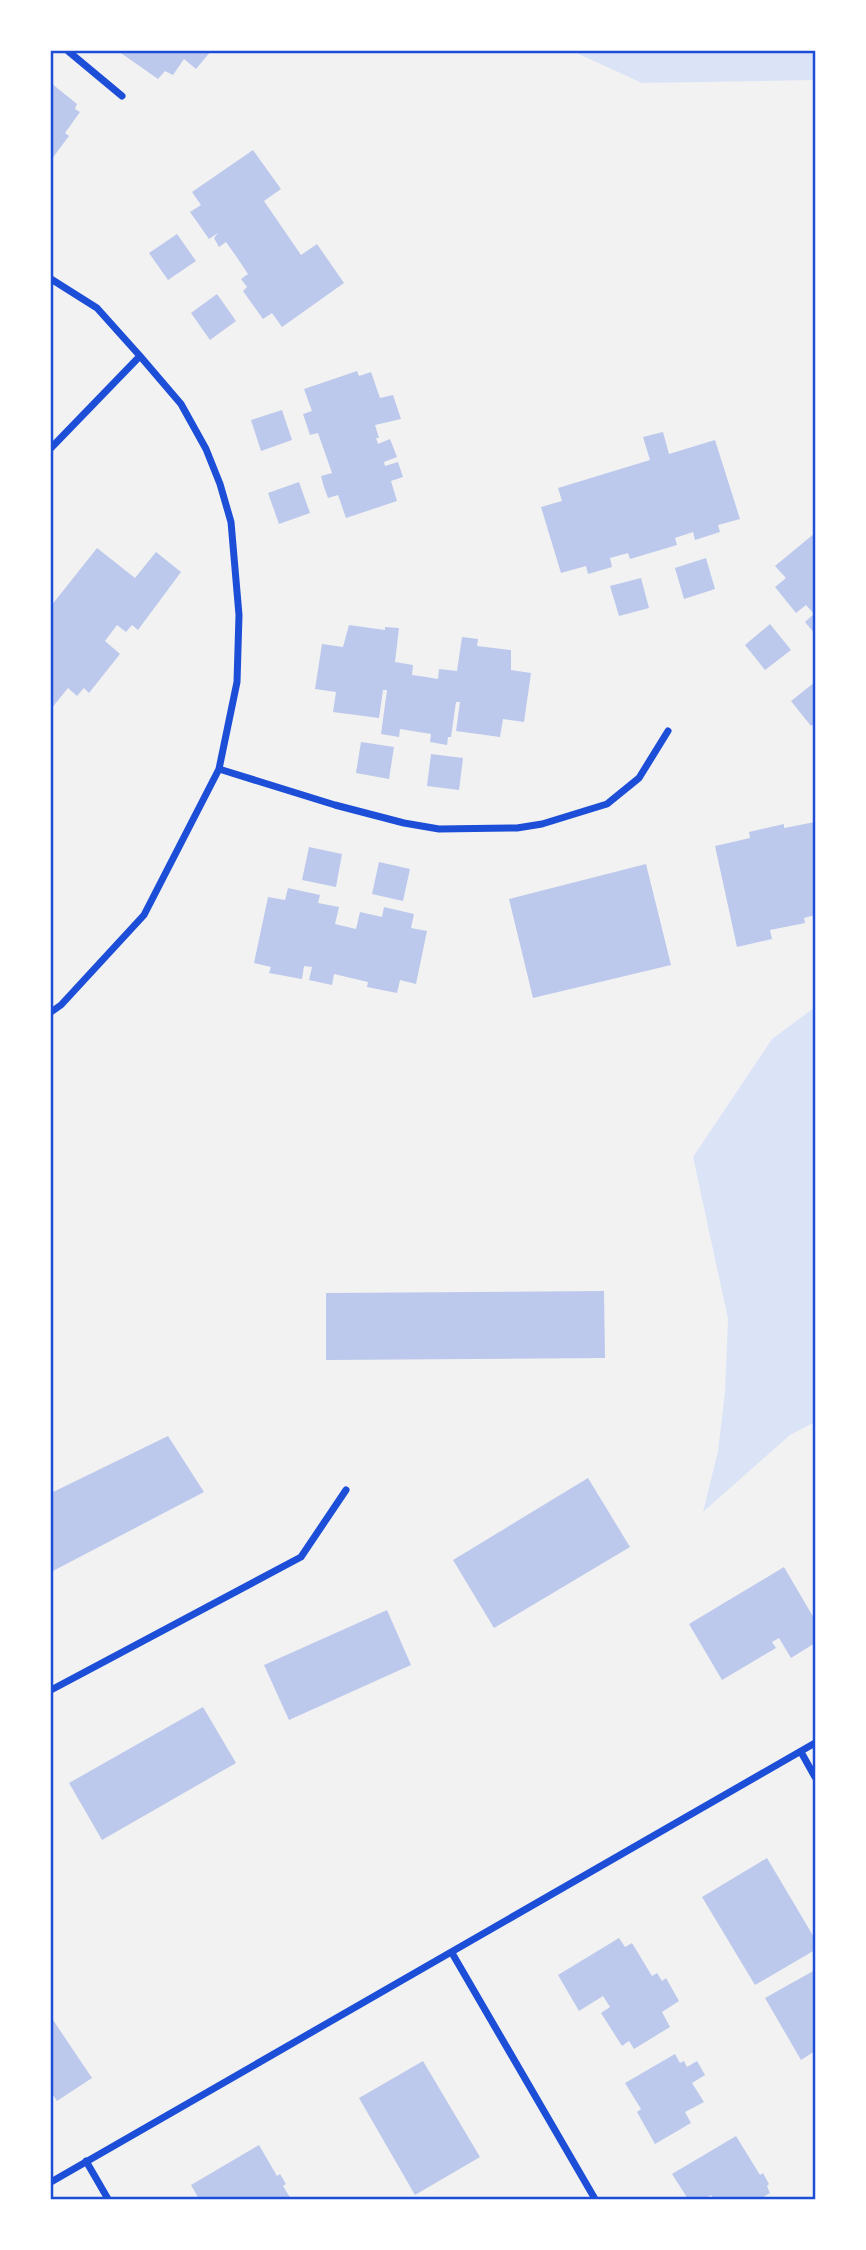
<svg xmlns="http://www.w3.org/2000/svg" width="866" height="2250" font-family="'Public Sans',sans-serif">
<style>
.green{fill:#dbe4f7}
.building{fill:#bdc9ec}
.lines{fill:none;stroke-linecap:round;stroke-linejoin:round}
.minor{stroke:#1d4ed8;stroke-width:7}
.neatline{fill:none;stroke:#1d4ed8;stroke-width:2.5}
</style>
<rect width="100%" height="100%" fill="#f2f2f2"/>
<path class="green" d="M572,51H815V80L642,83Z
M815,1007V1422L790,1435L703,1512L718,1451L725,1392L728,1319L693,1157L772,1039Z"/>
<path class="building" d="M118,51H211L196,69L184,59L173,75L165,71L158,79Z
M51,83L77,104L75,109L80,112L65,133L69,136L51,160Z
M253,150L281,189L264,201L301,255L317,244L344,283L282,327L272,313L263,319L243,291L247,287L241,279L248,274L238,259L226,242L219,247L214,238L218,233L209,239L190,212L201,205L192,192Z
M177,234L196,261L168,280L149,253Z
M217,294L236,321L210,340L191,313Z
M357,371L359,376L371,372L380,398L393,395L401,419L375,425L379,438H376L378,444L390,439L397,457L384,462L385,466L398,462L403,477L391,481L397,501L346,518L338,495L328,498L324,487L321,476L332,473L318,433L310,435L303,414L312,411L304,389Z
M282,410L292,440L261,451L251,420Z
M663,432L669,454L715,440L740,519L718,525L720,532L695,540L693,532L675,538L677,545L630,559L628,553L610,558L612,567L588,574L586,566L561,573L541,507L562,501L558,488L650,460L643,437Z
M299,482L310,513L279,524L268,493Z
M815,533V634L805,622L814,614L806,605L796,613L775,587L786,578L775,566Z
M97,548L135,578L156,552L181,572L138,630L132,625L126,632L117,625L105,641L120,654L89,693L84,688L77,696L68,688L51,709V606Z
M706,558L715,589L684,599L675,568Z
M641,578L649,608L619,616L610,586Z
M770,624L791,650L765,670L745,645Z
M349,625L385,630V627L399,628L395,662L413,665L412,675L426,677L438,679L439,669L457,671L462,637L478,639L477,646L511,650V670L531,673L524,722L503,719L500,737L456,731L460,702H456L451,737H448L447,745L430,742L431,734L400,729L399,737L381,734L387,690H383L379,718L333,712L336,692L315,689L322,644L343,647Z
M815,682V723L811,726L791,701Z
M361,742L394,747L389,779L356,773Z
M431,754L463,758L459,790L427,786Z
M815,822V915L804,918L805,923L770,930L772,939L737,947L715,846L750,838L749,832L784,824V828Z
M309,847L342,854L336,887L302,880Z
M379,862L410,869L403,901L372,894Z
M646,864L671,965L533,998L509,899Z
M288,888L320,895L318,903L339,907L335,924L356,929L360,912L382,917L384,907L414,914L411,928L427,931L416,984L400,980L397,993L367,987L368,982L334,974L332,985L309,980L312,967L304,966L302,979L269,973L271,967L254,963L268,897L285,900Z
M604,1291L605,1358L326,1360V1293Z
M168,1436L204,1492L51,1572V1493Z
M588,1478L630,1547L494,1628L453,1560Z
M784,1567L815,1620V1643L791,1658L779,1638L772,1642L776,1648L722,1680L689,1624Z
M387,1610L411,1665L289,1720L264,1665Z
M203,1707L236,1763L102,1840L69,1783Z
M767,1858L815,1939V1950L755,1985L702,1897Z
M619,1938L625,1947L632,1943L652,1976L657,1973L662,1981L666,1978L679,2001L662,2012L670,2027L634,2049L629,2041L622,2046L601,2013L610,2007L603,1996L579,2011L558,1975Z
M815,1970V2051L801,2060L765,1998Z
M51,2017L92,2078L57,2101L51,2092Z
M675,2054L680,2063L684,2061L687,2067L697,2061L705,2075L692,2083L704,2102L685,2112L691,2123L655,2144L637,2112L641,2109L625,2083Z
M423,2061L480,2157L415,2195L359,2098Z
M736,2136L760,2175L763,2173L769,2184L767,2186L770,2193L760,2199H714L711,2195L704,2199H688L672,2174Z
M259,2145L277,2176L280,2174L286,2184L283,2186L291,2199H199L191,2185Z"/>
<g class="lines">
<path class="minor" d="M68,51L122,96
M51,279L97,308L140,356L181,404L206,449L220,484L231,522L239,615L237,682L219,769L144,915L61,1005L51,1012
M51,448L140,356
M219,769L335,805L404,823L439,829L517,828L542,824L607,804L639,778L668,731
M51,1690L301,1557L346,1490
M801,1752L815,1777
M452,1953L595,2199
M86,2161L108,2199
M51,2182L815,1743"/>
</g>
<rect width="866" height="2250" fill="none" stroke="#ffffff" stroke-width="105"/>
<rect x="52" y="52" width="762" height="2146" class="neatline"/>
</svg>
